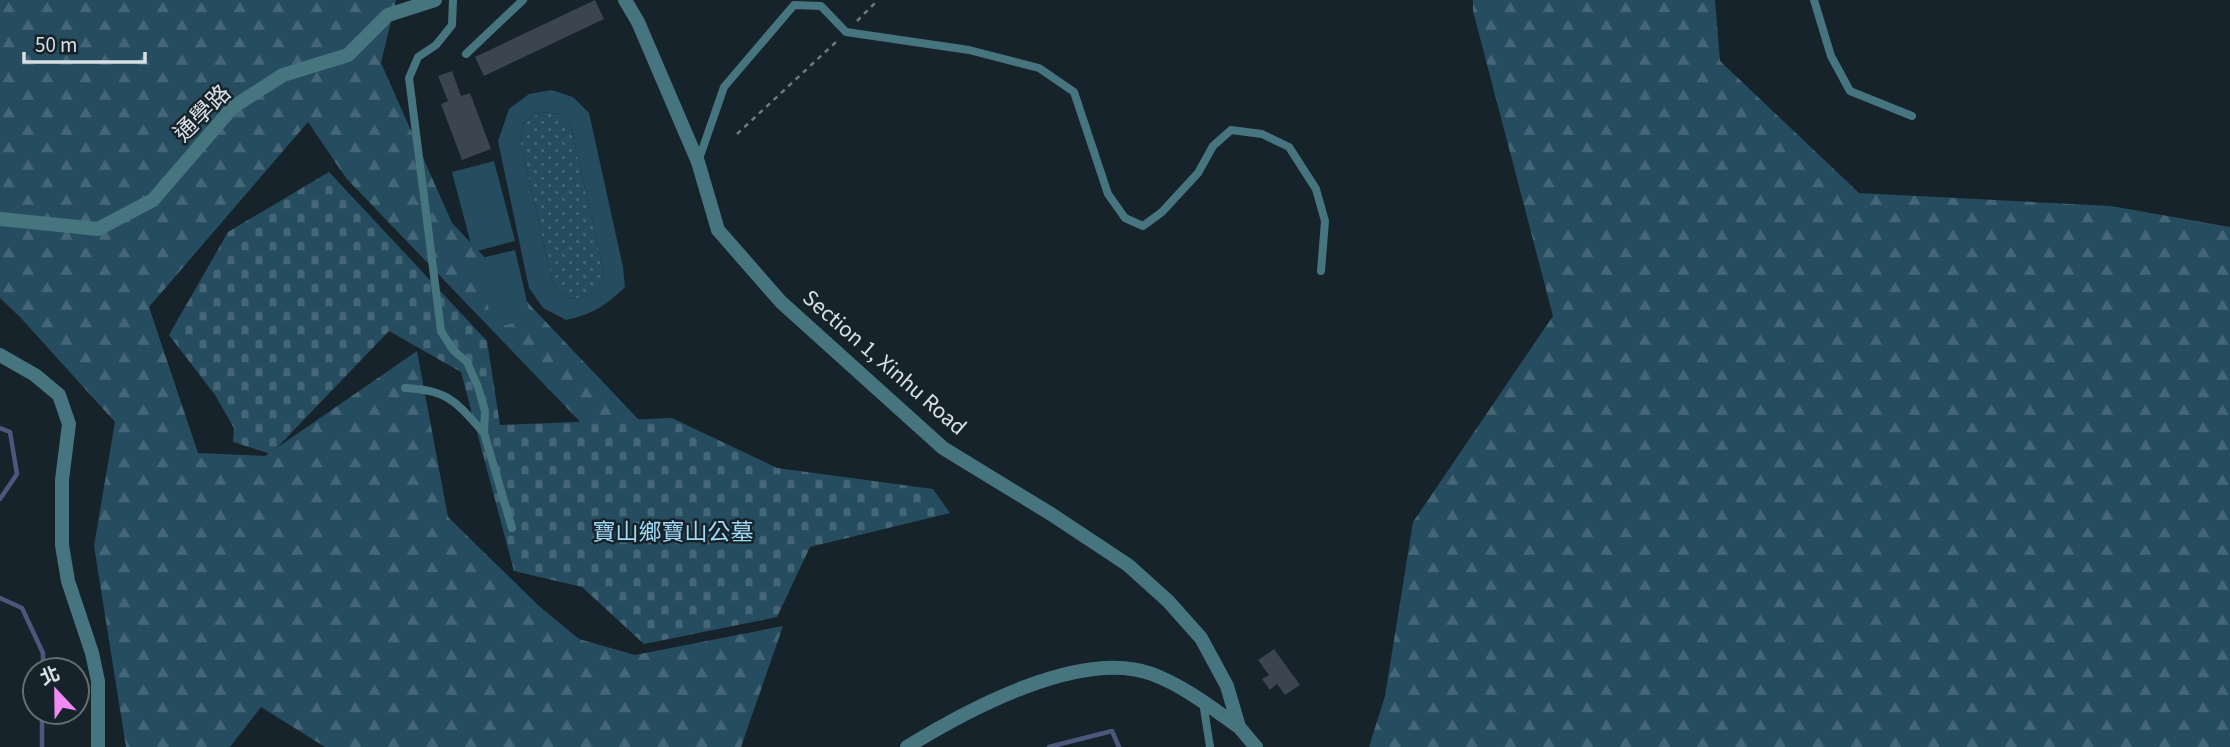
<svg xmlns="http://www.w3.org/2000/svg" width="2230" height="747" font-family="'Source Sans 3','Noto Sans TC',sans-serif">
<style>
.green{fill:url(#green-dots)}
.forest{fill:url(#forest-firs)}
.cemetery{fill:url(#cemetery-stones)}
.pitch{fill:#264c5f;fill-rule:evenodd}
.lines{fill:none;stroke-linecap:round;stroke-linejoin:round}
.stream{stroke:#4c587b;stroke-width:4.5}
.building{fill:#3b444f}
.path{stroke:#707a80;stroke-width:2.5;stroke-dasharray:5 5;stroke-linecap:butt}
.service{stroke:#46757f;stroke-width:8}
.minor{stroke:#46757f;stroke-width:14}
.tertiary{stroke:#46757f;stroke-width:14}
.labels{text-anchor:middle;stroke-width:5;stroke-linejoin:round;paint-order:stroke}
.street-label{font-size:23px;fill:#d8e0e5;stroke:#16232a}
.park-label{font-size:23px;fill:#a0d8f6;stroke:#16232a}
</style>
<defs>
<pattern id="green-dots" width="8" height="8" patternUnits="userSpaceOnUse" patternTransform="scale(1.75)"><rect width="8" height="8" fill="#264c5f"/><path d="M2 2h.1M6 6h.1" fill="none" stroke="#456676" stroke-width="1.8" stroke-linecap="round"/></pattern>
<pattern id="forest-firs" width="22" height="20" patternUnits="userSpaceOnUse" patternTransform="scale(1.75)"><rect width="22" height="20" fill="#264c5f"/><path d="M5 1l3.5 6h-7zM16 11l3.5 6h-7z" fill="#456676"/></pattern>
<pattern id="cemetery-stones" width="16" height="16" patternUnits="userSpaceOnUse" patternTransform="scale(1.75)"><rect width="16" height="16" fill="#264c5f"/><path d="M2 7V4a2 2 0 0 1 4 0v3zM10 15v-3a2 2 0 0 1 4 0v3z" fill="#456676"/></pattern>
</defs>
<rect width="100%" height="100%" fill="#16232a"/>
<path class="green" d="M540,112L561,114L571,127L604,273C599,289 584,305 565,296C561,294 556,287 553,284L521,144L523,124Z"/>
<path class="forest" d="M0,0H396L381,63L452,223L639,420L590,432L346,178L308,122L149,307L198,453L265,456L417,351L448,517L540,607L579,639L635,655L783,626L741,747H325L261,707L230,747H126L94,546L115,422L20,317L0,298Z
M1473,0H1715L1720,61L1859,193L2111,206L2230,227V747H1369L1385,696L1413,522L1553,316L1473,11Z"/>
<path class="cemetery" d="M329,172L487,341L500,425L672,418L777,468L933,489L950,513L810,547L777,617L644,644L582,587L514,571L461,372L389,331L271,454L233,442L234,428L215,395L169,335L228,232Z"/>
<path class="pitch" d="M552,90L573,97L589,113L623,267L625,287C605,306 593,314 566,320L543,308L529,288L498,141L509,109L529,94ZM540,112L561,114L571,127L604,273C599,289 584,305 565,296C561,294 556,287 553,284L521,144L523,124Z
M494,161L515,241L473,252L452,172Z
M515,250L531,319L493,328L477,259Z"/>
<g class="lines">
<path class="stream" d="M0,428L10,432L17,474L0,499
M0,598L22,608L43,653V670
M42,747V712
M1049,747L1112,731L1119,747"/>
</g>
<path class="building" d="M595,0L604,19L484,76L475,57Z
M452,71L461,96L470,93L491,149L462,160L441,104L448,101L438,76Z
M1274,649L1300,685L1285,695L1277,684L1270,690L1262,679L1269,675L1258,660Z"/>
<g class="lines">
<path class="path" d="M857,21L878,0
M737,134L837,41"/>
<path class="service" d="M453,0L452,25L436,45L418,57L409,78L441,331L453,350L467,362L478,387L485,411L484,433L512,528
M1814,0L1831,56L1850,91L1912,116
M466,54L523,0
M699,159L724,87L794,5L821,6L846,32L969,50L1039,68L1074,92L1108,194L1125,218L1143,226L1162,212L1198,173L1213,146L1231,130L1262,134L1289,147L1316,189L1325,221L1321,271
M405,388C449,390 456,402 484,433
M1203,702L1210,747"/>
<path class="minor" d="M0,219L98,229L153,200L233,107L283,75L348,55L388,15L435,0"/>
<path class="tertiary" d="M625,0L638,22L698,162L718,230L781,302L943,448L1051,514L1128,565L1168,601L1201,638L1227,686L1239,727L1256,747
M0,355L35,375L59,395L69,424L62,480V545L68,581L92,653L98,681V747
M907,747C967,710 1081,648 1152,674C1184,686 1212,708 1239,727"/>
</g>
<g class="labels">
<g class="street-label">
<text transform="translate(202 113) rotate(-45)" y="8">通學路</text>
<text transform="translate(885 362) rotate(41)" y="8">Section 1, Xinhu Road</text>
</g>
<g class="park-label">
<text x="673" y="540">寶山鄉寶山公墓</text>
</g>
</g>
<g transform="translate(56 691) rotate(338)"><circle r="33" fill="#16232a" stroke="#646f75" stroke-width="2"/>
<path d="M0-5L12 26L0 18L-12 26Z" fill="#f28af3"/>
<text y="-10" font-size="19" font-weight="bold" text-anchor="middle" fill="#d8e0e5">北</text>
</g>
<path d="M24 52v10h121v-10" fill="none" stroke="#d8e0e5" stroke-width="3.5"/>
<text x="35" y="52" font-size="21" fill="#d8e0e5" stroke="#16232a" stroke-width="5" paint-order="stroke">50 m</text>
</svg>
